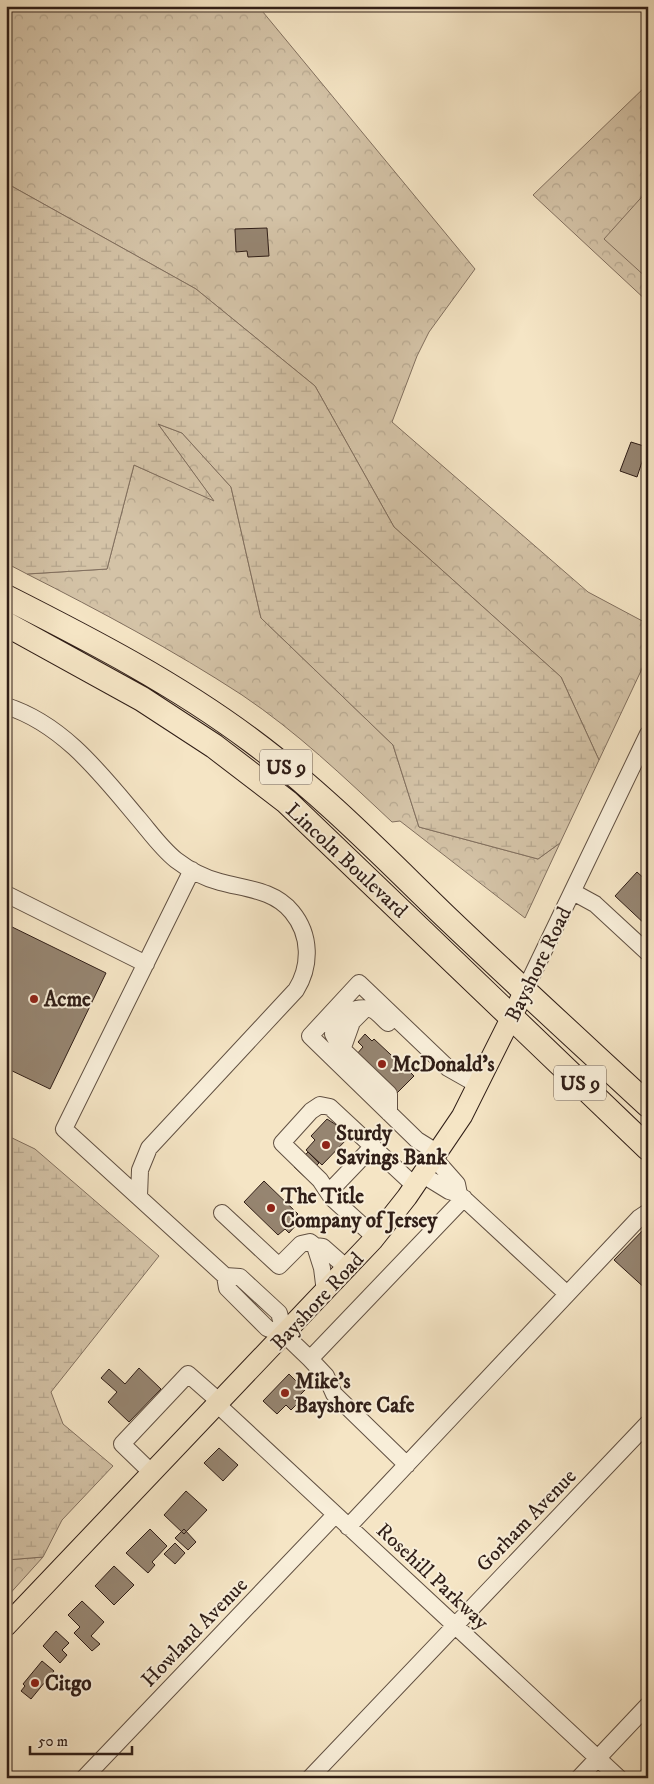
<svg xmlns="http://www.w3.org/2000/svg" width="654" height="1784" font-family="'IM FELL DW Pica',serif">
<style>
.forest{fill:url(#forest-crowns);stroke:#82705f}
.wetland{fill:url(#wetland-marsh);stroke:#82705f}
.garden{fill:#d4c3a7;stroke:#82705f}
.building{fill:#968571;stroke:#301e17}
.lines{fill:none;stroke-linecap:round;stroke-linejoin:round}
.minor-casing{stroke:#615042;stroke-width:18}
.major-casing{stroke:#301e17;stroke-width:22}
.highway-casing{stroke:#301e17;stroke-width:26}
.minor{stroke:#f8eed9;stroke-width:16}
.major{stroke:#f5e5c5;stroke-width:20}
.highway{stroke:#f5e5c5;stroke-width:24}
.poi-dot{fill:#8f2418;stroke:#f8eed9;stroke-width:2}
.labels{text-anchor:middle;stroke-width:4;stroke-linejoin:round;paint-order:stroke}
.shield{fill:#f8eed9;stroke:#6c5c51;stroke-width:1}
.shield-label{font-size:20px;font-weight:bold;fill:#301e17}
.street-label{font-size:21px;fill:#301e17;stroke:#f8eed9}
.poi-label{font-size:21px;font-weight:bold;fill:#301e17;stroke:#f8eed9;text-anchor:start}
</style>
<defs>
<pattern id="forest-crowns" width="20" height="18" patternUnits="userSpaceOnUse" patternTransform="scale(1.25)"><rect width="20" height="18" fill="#d4c3a7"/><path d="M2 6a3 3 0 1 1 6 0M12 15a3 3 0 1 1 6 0" fill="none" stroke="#b6a78f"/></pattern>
<pattern id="wetland-marsh" width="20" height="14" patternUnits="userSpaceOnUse" patternTransform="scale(1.25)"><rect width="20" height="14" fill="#d4c3a7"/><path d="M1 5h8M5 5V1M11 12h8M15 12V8" fill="none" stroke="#b6a78f"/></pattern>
</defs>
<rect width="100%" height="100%" fill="#f5e5c5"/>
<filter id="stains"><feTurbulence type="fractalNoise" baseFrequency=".004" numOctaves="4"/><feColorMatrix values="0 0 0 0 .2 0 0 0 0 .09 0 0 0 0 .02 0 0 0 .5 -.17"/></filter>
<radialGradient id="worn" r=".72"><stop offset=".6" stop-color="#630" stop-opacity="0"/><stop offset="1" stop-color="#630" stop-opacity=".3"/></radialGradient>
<path class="forest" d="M6,6H258L475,269L429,332L417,356L392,422L588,592L648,624V656L599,760L561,677L394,527L315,386L196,289L6,183Z
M648,84V302L533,195Z
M158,424L182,433L231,487L261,618L393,745L419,827L538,859L560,843L525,918L400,821L392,822C344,777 297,732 242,695C173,650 100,611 27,574L107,569L134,465L213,500Z
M43,1557L6,1598V1560Z"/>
<path class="wetland" d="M6,183L196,289L315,386L394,527L561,677L599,760L560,843L538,859L419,827L393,745L261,618L231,487L182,433L158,424L214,501L134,465L107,569L27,574L6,563Z
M6,1135L35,1149L159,1256L51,1392L63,1424L113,1466L62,1520L43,1557L6,1560Z"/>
<path class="garden" d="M648,190V279L604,239Z"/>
<path class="building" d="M267,228L269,256L248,257L247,251L236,252L235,229Z
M631,442L647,447L637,477L620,471Z
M637,872L648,882V927L615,896Z
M6,924L106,973L50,1089L6,1068Z
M365,1034L372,1041L374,1039L405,1068L407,1065L412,1071L410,1072L414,1076L397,1093L356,1055L363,1047L358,1042Z
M327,1119L338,1126L336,1128L347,1139L322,1165L306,1150L315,1140L311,1136Z
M308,1152L319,1163L305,1177L294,1167Z
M264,1181L298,1214L292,1219L297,1224L289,1233L285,1229L278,1235L244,1202Z
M648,1225V1291L614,1260Z
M139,1368L161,1389L129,1422L108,1402L117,1392L101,1378L109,1369L125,1384Z
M289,1374L305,1390L295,1400L298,1403L291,1410L286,1405L277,1414L263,1401Z
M219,1448L238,1465L223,1481L204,1463Z
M186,1491L207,1510L184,1534L164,1515Z
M150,1529L167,1546L152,1562L155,1565L148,1573L126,1553Z
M184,1529L196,1542L188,1550L175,1538Z
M175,1543L185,1553L175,1564L164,1554Z
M114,1566L134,1585L114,1605L95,1586Z
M82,1601L104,1622L91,1636L100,1644L92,1651L74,1633L80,1627L68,1615Z
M56,1631L69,1643L62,1650L67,1655L60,1663L43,1646Z
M42,1661L54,1671L31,1699L21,1691L25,1686L23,1684Z"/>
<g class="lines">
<g class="minor-casing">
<path id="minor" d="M6,706C63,724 101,774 138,818C150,832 161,848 176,860C189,870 205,878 220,882C246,889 274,890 292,912C311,935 311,966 296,990L149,1148L140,1170L139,1196
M192,870L64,1129L225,1276L227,1288L267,1328L285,1335L310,1359L326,1376L334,1394L407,1465
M573,892L595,904L648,953
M6,894L146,964
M524,992L648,734
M388,1023C383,1019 379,1013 373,1010C356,1003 334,1017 333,1034L340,1047L389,1094V1113
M342,1050L352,1022L364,1010
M438,1153L417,1140L310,1036L359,983L448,1068L478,1085
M434,1158L457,1184L459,1194
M423,1175L449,1191L459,1194L567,1294
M329,1192L373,1146
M222,1213L279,1266L301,1244L310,1242L315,1246L323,1247L348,1269
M376,1238L332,1198L320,1180L282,1143L311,1111L320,1105L330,1107L415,1186
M315,1246L322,1268L325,1292
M225,1276L240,1277L279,1313L285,1335
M310,1359L464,1198
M219,1406L619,1778
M152,1473L122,1444L188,1374L221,1403
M348,1527L639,1218L648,1212
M84,1778L335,1515
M310,1778L648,1423
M579,1778L648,1705"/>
</g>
<g class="major-casing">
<path id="major" d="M6,1626L373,1240L407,1197L462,1116L524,992"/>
</g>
<g class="highway-casing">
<path id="highway" d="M6,597C91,640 176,684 252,741C322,793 383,856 445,916C512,980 580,1042 648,1105
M6,624L142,699L214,746L287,802L648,1148"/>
</g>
<use href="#minor" class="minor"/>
<use href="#major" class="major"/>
<use href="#highway" class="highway"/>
</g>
<g class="poi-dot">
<circle cx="34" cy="999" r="5"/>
<circle cx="382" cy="1064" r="5"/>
<circle cx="326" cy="1145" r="5"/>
<circle cx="271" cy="1208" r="5"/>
<circle cx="285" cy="1393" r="5"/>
<circle cx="35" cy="1683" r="5"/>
</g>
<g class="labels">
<g class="shield">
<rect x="260" y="749.5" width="52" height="35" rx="4"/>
<rect x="554" y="1065.5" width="52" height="35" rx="4"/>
</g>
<g class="shield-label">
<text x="286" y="774">US 9</text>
<text x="580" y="1090">US 9</text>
</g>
<g class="street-label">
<text transform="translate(347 860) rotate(43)" y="7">Lincoln Boulevard</text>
<text transform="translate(538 964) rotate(-64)" y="7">Bayshore Road</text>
<text transform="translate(317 1301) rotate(-47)" y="7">Bayshore Road</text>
<text transform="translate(526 1520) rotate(-46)" y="7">Gorham Avenue</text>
<text transform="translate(433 1576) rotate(43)" y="7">Rosehill Parkway</text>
<text transform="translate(194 1632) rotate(-46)" y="7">Howland Avenue</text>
</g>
<g class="poi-label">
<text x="44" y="1006">Acme</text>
<text x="392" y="1071">McDonald's</text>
<text x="336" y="1140">Sturdy<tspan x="336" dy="24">Savings Bank</tspan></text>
<text x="281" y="1203">The Title<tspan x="281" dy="24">Company of Jersey</tspan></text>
<text x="295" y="1388">Mike's<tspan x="295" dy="24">Bayshore Cafe</tspan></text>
<text x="45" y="1690">Citgo</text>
</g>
</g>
<rect width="654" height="1784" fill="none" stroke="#f5e5c5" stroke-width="25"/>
<rect x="8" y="8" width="639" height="1769" fill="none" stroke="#301e17" stroke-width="2.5"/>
<rect x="12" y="12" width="629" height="1759" fill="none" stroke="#301e17"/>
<path d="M30 1746v8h102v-8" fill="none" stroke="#301e17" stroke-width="2.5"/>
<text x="38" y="1746" font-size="15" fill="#301e17" stroke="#f8eed9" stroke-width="4" paint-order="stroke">50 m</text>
<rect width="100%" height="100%" filter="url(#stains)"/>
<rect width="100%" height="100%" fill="url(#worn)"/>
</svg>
